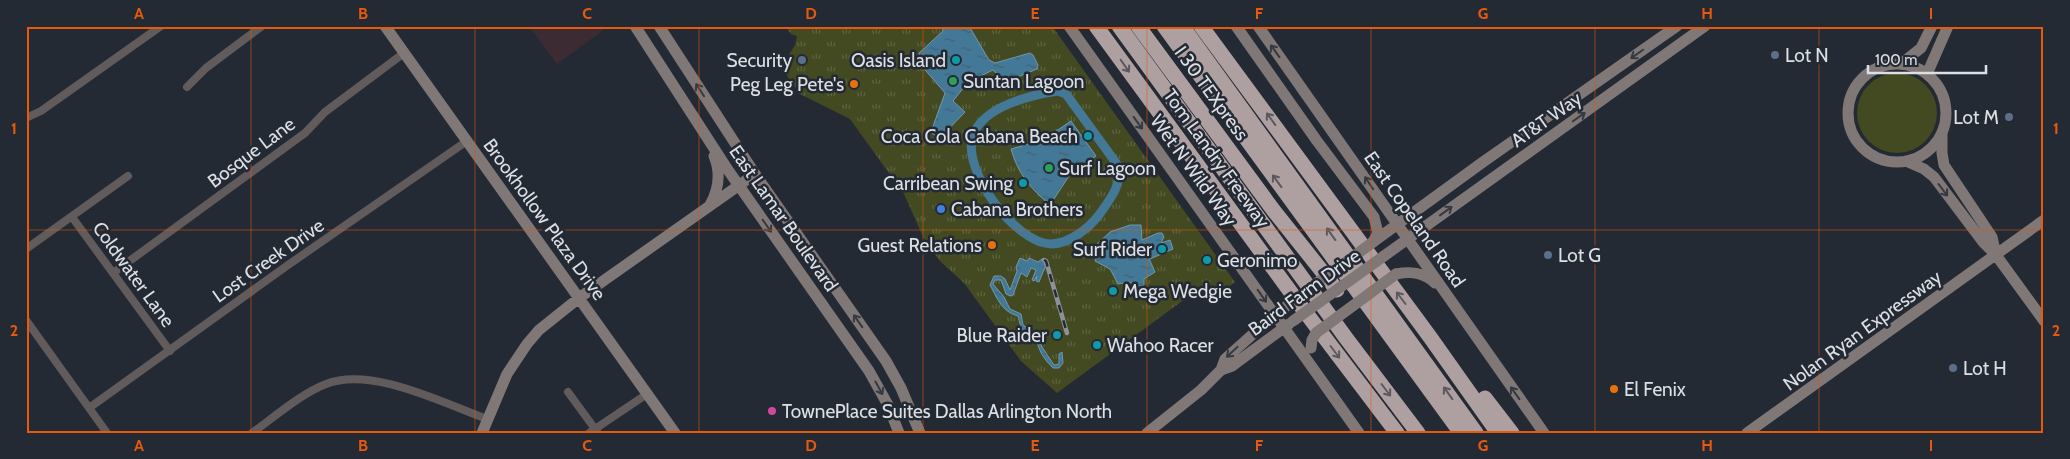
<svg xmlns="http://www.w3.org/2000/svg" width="2070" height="459" font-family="Cabin,sans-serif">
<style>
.commercial{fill:#3d2b34}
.grass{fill:#434920}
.park{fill:url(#park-tufts)}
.water{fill:url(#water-ripples);stroke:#7198ae}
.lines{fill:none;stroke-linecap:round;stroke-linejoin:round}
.canal{stroke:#437997;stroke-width:9}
.street{stroke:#615b5c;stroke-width:8}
.secondary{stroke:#807777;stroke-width:11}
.highway{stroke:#ae9fa0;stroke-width:15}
.rail-casing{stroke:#8d9298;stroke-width:4.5}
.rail{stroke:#242a33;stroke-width:2.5;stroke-dasharray:8;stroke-linecap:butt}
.secondary-bridge{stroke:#807777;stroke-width:11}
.oneway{stroke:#363941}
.oneway2{stroke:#5b595f}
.grid{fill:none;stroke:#e8590c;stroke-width:1;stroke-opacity:0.55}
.service-dot{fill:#5c6f8a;stroke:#242a33;stroke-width:2}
.culture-dot{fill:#0f9aa8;stroke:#242a33;stroke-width:2}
.leisure-dot{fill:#2e9e5b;stroke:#242a33;stroke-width:2}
.food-dot{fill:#e8710a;stroke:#242a33;stroke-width:2}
.shop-dot{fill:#3f7fe0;stroke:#242a33;stroke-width:2}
.hotel-dot{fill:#d1479c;stroke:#242a33;stroke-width:2}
.labels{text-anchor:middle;stroke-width:5;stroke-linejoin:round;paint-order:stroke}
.poi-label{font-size:19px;fill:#dce0e5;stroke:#242a33;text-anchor:start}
.street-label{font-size:19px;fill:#dce0e5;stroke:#242a33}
.neatline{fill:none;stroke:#e8590c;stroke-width:2}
.grid-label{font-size:16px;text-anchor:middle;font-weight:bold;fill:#e8590c}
</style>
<defs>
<pattern id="park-tufts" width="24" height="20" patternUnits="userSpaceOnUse" patternTransform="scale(1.25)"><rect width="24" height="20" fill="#434920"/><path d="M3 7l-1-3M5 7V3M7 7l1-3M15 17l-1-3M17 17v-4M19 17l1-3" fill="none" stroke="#5e6340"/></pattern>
<pattern id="water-ripples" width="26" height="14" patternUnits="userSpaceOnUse" patternTransform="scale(1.25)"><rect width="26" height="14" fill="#437997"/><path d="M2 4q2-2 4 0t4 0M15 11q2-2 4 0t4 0" fill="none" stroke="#436172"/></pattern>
</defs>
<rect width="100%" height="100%" fill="#242a33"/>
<path class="commercial" d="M529,26H609L557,64Z"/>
<path class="grass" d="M1857 113a40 40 0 1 1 80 0a40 40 0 1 1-80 0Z"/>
<path class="park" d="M789,26H1052L1235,282L1218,295L1208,282L1057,393L1021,361L964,283L940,261L924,239L904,194L850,119L800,94L783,70L782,66L795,45L797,36L791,34L788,30Z"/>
<path class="water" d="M941,26H969L989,60L995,63L1030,53L1033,55L1038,65L1037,69L1003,83L995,72L993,70L968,82L953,101L965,112L942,136L937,137L932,133V129L945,93L920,64L919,53L943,31Z
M1071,121L1096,156L1069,176L1050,205C1031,189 1018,174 1011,149L1043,140Z
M1130,225H1141L1142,240L1158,233H1162L1164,237L1161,243L1170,240L1173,249L1150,259L1147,254L1155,272L1144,279V285C1139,287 1134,286 1130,282L1118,284L1110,269L1095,261L1097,256L1095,246L1110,232Z
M1020,258L1027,261L1029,258L1038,262L1042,259L1044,260L1045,267L1039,282L1036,281L1037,276L1034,281L1032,280L1036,270L1031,268L1027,277L1021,273L1013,295L1011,296L1006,294L1001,280H995L993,284L1004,297L1010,309L1021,314L1023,325L1038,335L1042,347L1054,365L1059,364V354L1062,352L1063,363L1059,368H1053C1043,358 1039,351 1036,338C1022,334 1021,328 1018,316C1002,312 997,298 990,285L994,276H1001L1005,279L1010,290L1017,271L1016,267Z"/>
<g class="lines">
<path class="canal" d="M1058,91L1066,94L1119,167C1121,187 1110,199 1099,215C1089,228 1069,244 1051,244C1015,243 961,170 973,135C984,106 1031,95 1058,91Z"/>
<path class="street" d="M187,87L206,68L262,26
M26,118L41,111L161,26
M72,217L170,351
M26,249L128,176
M113,273L305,133L325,112L404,53
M26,320L107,433
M568,392L598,433
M89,408L288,265L467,141
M252,433C273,418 302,393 326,384C371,366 443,403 487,419
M589,433L647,394"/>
<path class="secondary" d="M385,26L675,433
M635,26L728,170L869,371L888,405L899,433
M659,26L755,174L886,361L901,388L920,433
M1069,26L1359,433
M1236,26L1317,141L1374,217L1378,233L1373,242
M1258,26L1544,433
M1848 113a49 49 0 1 1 98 0a49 49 0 1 1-98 0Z
M1901,64L1921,48L1932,26
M1927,74L1948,26
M1942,132V153L1944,165L1992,237L1996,255
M1906,161L1924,169L1934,177L1983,242L1996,255L2044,321
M710,205C719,189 721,173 714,156
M1373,242L1483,162L1677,26
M1384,256L1705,26
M1396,274C1411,271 1424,272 1435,283
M1221,370L1225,359L1280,310
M482,433L507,374L527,344L539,330L579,298L755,174
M1147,433L1201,390L1221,370L1232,366L1289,324
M1747,433L2044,220"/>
<path class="highway" d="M1096,26L1303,309L1397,433
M1119,26L1346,338L1418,433
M1138,26L1274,211L1337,290
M1164,26L1461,433
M1182,26L1476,433
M1201,26L1430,337L1498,433
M1485,398L1512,433"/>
<g class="rail-casing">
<path id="rail" d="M1044,260L1046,261L1067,333"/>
</g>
<use href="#rail" class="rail"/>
<path class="secondary-bridge" d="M1337,269L1373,242
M1284,308L1326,276
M1293,321L1384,256
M1311,348L1312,340L1316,333L1396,274"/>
</g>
<defs><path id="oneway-shaft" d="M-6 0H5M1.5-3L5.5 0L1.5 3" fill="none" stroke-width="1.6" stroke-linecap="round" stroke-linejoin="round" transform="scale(1.25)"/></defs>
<g class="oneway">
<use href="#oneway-shaft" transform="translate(1275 51) rotate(-126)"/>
<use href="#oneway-shaft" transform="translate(1637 54) rotate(145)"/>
<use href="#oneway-shaft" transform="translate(700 90) rotate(-123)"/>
<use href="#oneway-shaft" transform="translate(1579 117) rotate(-35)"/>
<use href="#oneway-shaft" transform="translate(1138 123) rotate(54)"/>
<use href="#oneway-shaft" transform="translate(1369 183) rotate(-124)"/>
<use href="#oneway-shaft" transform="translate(1943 190) rotate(53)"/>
<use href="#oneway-shaft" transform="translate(1446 211) rotate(-36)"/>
<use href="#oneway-shaft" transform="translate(767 226) rotate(55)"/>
<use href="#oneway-shaft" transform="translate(1262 296) rotate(55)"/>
<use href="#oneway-shaft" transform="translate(858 321) rotate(-125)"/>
<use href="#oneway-shaft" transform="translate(1232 352) rotate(137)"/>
<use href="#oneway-shaft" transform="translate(879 388) rotate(61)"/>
<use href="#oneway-shaft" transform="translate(1515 393) rotate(-126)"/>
</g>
<g class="oneway2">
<use href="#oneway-shaft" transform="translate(1125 66) rotate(55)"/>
<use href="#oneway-shaft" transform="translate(1271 119) rotate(-126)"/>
<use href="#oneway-shaft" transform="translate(1277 181) rotate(-126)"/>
<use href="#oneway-shaft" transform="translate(1331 234) rotate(-126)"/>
<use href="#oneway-shaft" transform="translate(1401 298) rotate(-127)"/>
<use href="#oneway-shaft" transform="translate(1335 352) rotate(53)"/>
<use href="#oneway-shaft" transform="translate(1386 390) rotate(53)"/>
<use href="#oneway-shaft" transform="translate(1448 393) rotate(-126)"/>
</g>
<path class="grid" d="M251,26V433M475,26V433M699,26V433M923,26V433M1147,26V433M1371,26V433M1595,26V433M1819,26V433M26,230H2044"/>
<g class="service-dot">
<circle cx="1775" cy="55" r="5"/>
<circle cx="802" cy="60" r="5"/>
<circle cx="2009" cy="117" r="5"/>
<circle cx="1548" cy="255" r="5"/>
<circle cx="1953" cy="368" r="5"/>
</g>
<g class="culture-dot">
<circle cx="956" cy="60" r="5"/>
<circle cx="1088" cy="136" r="5"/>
<circle cx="1023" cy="183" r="5"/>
<circle cx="1162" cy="249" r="5"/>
<circle cx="1207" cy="260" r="5"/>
<circle cx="1113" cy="291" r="5"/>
<circle cx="1057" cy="335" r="5"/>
<circle cx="1097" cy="345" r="5"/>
</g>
<g class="leisure-dot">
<circle cx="953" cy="81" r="5"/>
<circle cx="1049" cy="168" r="5"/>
</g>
<g class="food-dot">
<circle cx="854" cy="84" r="5"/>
<circle cx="992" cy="245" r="5"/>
<circle cx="1614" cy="389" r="5"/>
</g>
<circle class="shop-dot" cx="941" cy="209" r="5"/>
<circle class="hotel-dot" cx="772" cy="411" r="5"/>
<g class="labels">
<g class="poi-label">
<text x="1785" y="62">Lot N</text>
<text x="792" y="67" text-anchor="end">Security</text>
<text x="946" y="67" text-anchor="end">Oasis Island</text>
<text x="963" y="88">Suntan Lagoon</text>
<text x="844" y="91" text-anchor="end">Peg Leg Pete's</text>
<text x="1999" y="124" text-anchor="end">Lot M</text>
<text x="1078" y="143" text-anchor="end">Coca Cola Cabana Beach</text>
<text x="1059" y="175">Surf Lagoon</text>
<text x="1013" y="190" text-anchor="end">Carribean Swing</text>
<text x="951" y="216">Cabana Brothers</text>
<text x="982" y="252" text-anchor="end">Guest Relations</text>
<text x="1152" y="256" text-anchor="end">Surf Rider</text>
<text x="1558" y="262">Lot G</text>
<text x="1217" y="267">Geronimo</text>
<text x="1123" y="298">Mega Wedgie</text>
<text x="1047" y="342" text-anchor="end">Blue Raider</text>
<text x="1107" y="352">Wahoo Racer</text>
<text x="1963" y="375">Lot H</text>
<text x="1624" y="396">El Fenix</text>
<text x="782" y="418">TownePlace Suites Dallas Arlington North</text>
</g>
<g class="street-label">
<text transform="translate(1212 93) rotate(54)" y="7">I 30 TEXpress</text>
<text transform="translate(1546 119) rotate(-35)" y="7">AT&amp;T Way</text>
<text transform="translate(251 152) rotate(-37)" y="7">Bosque Lane</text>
<text transform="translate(1217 158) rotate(54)" y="7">Tom Landry Freeway</text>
<text transform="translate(1194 170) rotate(54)" y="7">Wet N Wild Way</text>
<text transform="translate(784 218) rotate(55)" y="7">East Lamar Boulevard</text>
<text transform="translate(545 219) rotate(54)" y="7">Brookhollow Plaza Drive</text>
<text transform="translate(1415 219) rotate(55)" y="7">East Copeland Road</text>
<text transform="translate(268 260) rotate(-35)" y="7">Lost Creek Drive</text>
<text transform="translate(134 274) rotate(54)" y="7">Coldwater Lane</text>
<text transform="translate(1304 292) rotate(-36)" y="7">Baird Farm Drive</text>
<text transform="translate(1862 330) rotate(-36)" y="7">Nolan Ryan Expressway</text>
</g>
</g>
<rect width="2070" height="459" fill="none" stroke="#242a33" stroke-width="55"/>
<path d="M1868 65v8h118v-8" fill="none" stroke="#dce0e5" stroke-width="2.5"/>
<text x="1875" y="65" font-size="15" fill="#dce0e5" stroke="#242a33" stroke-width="4" paint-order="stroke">100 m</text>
<rect x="28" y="28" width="2014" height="404" class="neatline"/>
<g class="grid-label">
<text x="139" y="19">A</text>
<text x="363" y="19">B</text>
<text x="587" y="19">C</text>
<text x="811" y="19">D</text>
<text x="1035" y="19">E</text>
<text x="1259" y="19">F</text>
<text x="1483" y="19">G</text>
<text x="1707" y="19">H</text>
<text x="1931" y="19">I</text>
<text x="14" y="134">1</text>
<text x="2056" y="134">1</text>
<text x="14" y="336">2</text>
<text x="2056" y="336">2</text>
<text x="139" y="451">A</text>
<text x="363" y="451">B</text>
<text x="587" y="451">C</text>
<text x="811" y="451">D</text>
<text x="1035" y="451">E</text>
<text x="1259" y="451">F</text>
<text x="1483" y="451">G</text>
<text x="1707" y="451">H</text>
<text x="1931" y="451">I</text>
</g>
</svg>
